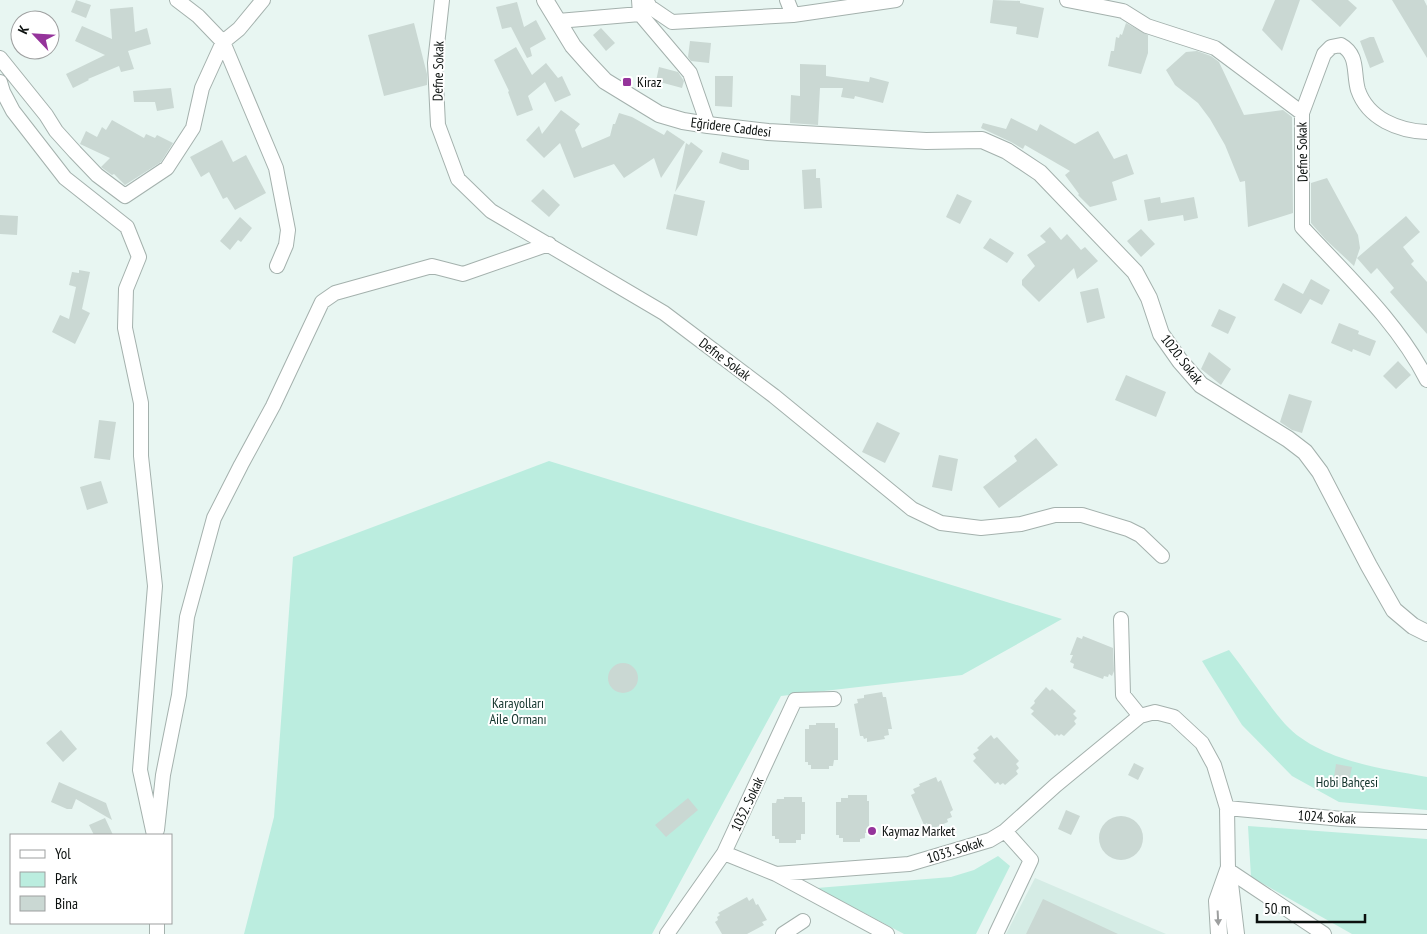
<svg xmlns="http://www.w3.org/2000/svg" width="1427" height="934" font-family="'PT Sans Narrow',sans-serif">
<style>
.built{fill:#d5ece5}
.green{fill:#bbeddf}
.building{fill:#cad8d3}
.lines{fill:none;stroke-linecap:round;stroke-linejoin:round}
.minor-casing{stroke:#a4b1ad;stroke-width:16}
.tertiary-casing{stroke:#a4b1ad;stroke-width:18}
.minor{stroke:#fff;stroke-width:14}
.tertiary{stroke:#fff;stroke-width:16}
.oneway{fill:#9d9f9f}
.poi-dot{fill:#95349b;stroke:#fff;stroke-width:2}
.labels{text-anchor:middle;stroke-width:4;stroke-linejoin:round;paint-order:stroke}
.street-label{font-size:14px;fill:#0b100e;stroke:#fff}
.poi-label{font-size:14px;fill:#0b100e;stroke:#fff;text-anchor:start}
.park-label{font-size:14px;fill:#13342c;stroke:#fff}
</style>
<rect width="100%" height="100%" fill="#e8f6f2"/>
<path class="built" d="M1035,878L1166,934H1006Z"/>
<path class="green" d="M549,461L1062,619L962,675L781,696L652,934H244L274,817L293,557Z
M1229,650C1248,674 1265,701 1285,724C1319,761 1381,768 1427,777V810L1339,802L1292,776L1242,725L1202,661Z
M1248,826L1427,839V934H1352L1251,877Z
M998,856L1010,866L976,934H904L817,888L951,877L974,870Z"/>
<path class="building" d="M76,0L91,5L86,18L71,12Z
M993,0L1020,1V3L1044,8L1038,38L1016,34L1017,27L990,23Z
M1275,0H1300L1282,51L1262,30Z
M1311,0H1348L1357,8L1340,27Z
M1392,0H1424L1427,6V58Z
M517,2L524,27L536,20L546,39L530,48L532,56L527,58L511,27L502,29L496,7Z
M133,7L135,32L147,28L151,44L128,51L134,69L121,72L119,66L88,79L89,80L73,88L66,74L105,55L75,41L82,26L112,39L110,9Z
M414,23L427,74V85L384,96L368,35Z
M1126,23L1148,35V53L1141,74L1108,66L1111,51H1114L1116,37L1119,38L1120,34L1122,35Z
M601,28L615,43L606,51L593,35Z
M1370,37H1374L1384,62L1370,68L1360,41Z
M690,41L711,43L709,63L691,61L688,57Z
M516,47L532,75L546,63L558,78L562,76L571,95L555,102L545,82L528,96L533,110L517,116L508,92L509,91L494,60Z
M1197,51L1211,56L1219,62L1244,115L1283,110L1292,117L1293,213L1248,227L1245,181L1240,182L1225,145L1210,119L1198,103L1175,85L1166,70L1186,52Z
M800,64L826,65V76L869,82L870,77L889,82L883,103L855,96L854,99L841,97L843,88H820L818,125L790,123L791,95L800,96Z
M659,67L678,72L684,81L682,88L656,81Z
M715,76H733L732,107L715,106Z
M171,88L174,108L157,111L155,102H134L133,91Z
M561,110L580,124L575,130L582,148L610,136L613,124H615L619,113L632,117L664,135L667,130L685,142L661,178L654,158L624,178L614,164L574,178L560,143L544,158L526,140L539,126L542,134Z
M1011,118L1037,131L1040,124L1075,144L1098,131L1114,159L1127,154L1134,174L1112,182L1117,200L1090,207L1078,195L1079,194L1065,175L1070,171L1025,145L1023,149L1011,142L981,128L983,123L1006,129Z
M112,120L144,138L146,134L155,138L157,135L173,143L161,162L125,185L114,174L112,175L101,167L110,158L80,144L86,131L97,137L102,127L106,130Z
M222,140L233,162L246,155L266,193L235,210L227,197L223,199L209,172L201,177L190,157Z
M691,142L703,151L675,192L686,143L689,145Z
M722,152L749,160V170H741L719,163Z
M816,169V178H820L822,208L804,209L802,170Z
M1327,178L1358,235L1360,248L1354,266L1326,240L1311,223V183Z
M543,189L560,205L549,217L531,201Z
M674,194L705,201L697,236L666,229Z
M957,194L972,201L960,224L946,217Z
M1160,197L1161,203L1194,197L1198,218L1184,221L1183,215L1148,221L1144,200Z
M0,215L18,216L17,235L0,234Z
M1406,216L1420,232L1403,247L1414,261L1411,264L1427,282V334L1390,292L1394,288L1377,268L1371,274L1357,258Z
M240,217L252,228L241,242L238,240L230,250L220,241Z
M1050,227L1061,240L1067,234L1081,250L1085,247L1098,261L1077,279L1074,268L1039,302L1022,285V280L1035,266L1027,255L1046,242L1040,236Z
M1141,229L1155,244L1141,257L1127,241Z
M990,238L1014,253L1007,263L983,248Z
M79,270L90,272L82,309L90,313L75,344L52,332L60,315L69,319L76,287L69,285L72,272L79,273Z
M1311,279L1330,290L1322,305L1310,299L1301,314L1274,300L1283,283L1303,294Z
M1098,288L1105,318L1087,323L1080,292Z
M1219,309L1236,317L1228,334L1211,326Z
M1339,323L1359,331L1358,334L1376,341L1370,356L1353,349L1352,352L1331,343Z
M1209,352L1231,369L1221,385L1201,369Z
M1398,361L1411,375L1396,389L1383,376Z
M1126,375L1166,392L1156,417L1115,400Z
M1289,394L1312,401L1302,433L1292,430L1280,422Z
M99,420L116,422L110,460L94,458Z
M877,422L900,433L885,463L862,452Z
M1036,438L1058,465L999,508L983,487L1017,461L1014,456Z
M939,455L958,459L952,491L932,487Z
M101,481L108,503L87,510L80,487Z
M1083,636L1113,648L1114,671L1112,676L1109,674L1108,677L1104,676L1103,679L1073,668L1074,664L1070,662L1073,655H1070L1077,637L1082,639Z
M608 678a15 15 0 1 1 30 0a15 15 0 1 1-30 0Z
M1046,687L1050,691L1052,689L1076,711L1073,714L1077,718L1074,721L1076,724L1064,736L1061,734L1059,736L1057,734L1055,736L1031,714L1034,711L1030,708L1035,703L1034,701Z
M882,692L883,697H886L892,729H888L889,735L884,736L885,739L867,742V738L864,739L863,736H860L854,704L858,703L857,699L864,698V695Z
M816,723H835V728H838V760H834L833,766H829V769H811V765H808V762H805V729H809V725H816Z
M61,730L77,749L63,762L46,743Z
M991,735L994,739L997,737L1019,761L1016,764L1019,768L1016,771L1018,774L1005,785L1003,783L1000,785L998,782L995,784L973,761L976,758L973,754L979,750L977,748Z
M1134,763L1144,768L1138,780L1128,775Z
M1336,764L1352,767L1348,786L1333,783Z
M936,777L938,782L941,780L953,810L950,812L952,817L947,819L948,822L932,829L931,825L928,826L927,823L924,825L911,795L915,793L913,789L920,786L919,784Z
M59,782L106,803L112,820L76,799L72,809H67L51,802Z
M848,795H867V801H869V833H865V838L860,839V842H843V838H839V835H836V802H841V798H848Z
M784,797H802V802H805V834H801V840H796V843H779V839H775V836H772V803H776L777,799H784Z
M688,798L698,810L666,837L655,825Z
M1066,810L1080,816L1071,835L1058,829Z
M1099 838a22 22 0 1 1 44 0a22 22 0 1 1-44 0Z
M105,818L113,835H94L89,825Z
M747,897L749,901L753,898L756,905L758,904L767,920L762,922L764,925L747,934H722L715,922L718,920L717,917L720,915L718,913Z
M1043,899L1118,934H1026Z"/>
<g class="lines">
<g class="minor-casing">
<path id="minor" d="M177,0L198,16L223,42L276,168L288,230L286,245L277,266
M442,0L435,63L438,125L458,179L491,211L664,313L774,396L912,509L941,523L981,528L1021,524L1055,515H1082L1128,529L1140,535L1162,556
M639,0L640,14L690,73L708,125
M646,0L650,7L672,22L793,15L896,0
M787,0L793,15
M1067,0L1123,11L1147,26L1215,48L1302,113V227C1347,276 1397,321 1427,380
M558,21L640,14
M0,58L46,115L56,131L75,152L97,175L125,196L167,168L193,128L202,88L223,42L239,29L263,0
M0,82L3,92L13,111L65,178L127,227L139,257L126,289L125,328L141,403V456L155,586L140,770L154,835
M1302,113L1324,54L1331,47L1341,45C1359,55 1353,73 1358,90C1368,119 1399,131 1427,132
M1121,619L1123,695L1140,716
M1227,808L1342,819L1427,822
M157,830L163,775L179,695L187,617L214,518L241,465L273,406L322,302L335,293L432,266L463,274L549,244
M724,853L776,874L909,864L990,840L1005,831L1056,785L1140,716L1155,712L1174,717L1202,743L1214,765L1227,808L1228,870L1324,934
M776,874L887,934
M157,923V934
M667,934L724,853L795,700L834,699
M783,934L803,921
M996,934L1031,860L1005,831"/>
</g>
<g class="tertiary-casing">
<path id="tertiary" d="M545,0L573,46L589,64L605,81L659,114L683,121L708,125L768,132L926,141L982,140L1007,151L1040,173L1135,272L1149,298L1161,334L1180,361L1201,385L1288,439L1305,452L1320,472L1369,566L1394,610L1413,626L1427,633
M1229,875L1236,934
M1219,934L1217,901L1228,870"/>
</g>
<use href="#minor" class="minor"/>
<use href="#tertiary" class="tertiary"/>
</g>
<defs><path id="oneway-solid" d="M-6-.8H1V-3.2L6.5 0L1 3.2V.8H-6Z" transform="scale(1.25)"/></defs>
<use class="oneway" href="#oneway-solid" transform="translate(1218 918) rotate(87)"/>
<g class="poi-dot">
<rect x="622" y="77" width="10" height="10" rx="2.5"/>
<circle cx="872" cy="831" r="5"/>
</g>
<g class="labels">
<g class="street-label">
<text transform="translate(438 71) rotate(-89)" y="5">Defne Sokak</text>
<text transform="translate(731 127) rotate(7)" y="5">Eğridere Caddesi</text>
<text transform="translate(1302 152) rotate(-91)" y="5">Defne Sokak</text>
<text transform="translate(725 359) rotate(37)" y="5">Defne Sokak</text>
<text transform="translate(1182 359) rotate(52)" y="5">1020. Sokak</text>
<text transform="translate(747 804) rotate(-65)" y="5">1032. Sokak</text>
<text transform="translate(1327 817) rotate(4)" y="5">1024. Sokak</text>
<text transform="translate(955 850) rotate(-17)" y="5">1033. Sokak</text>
</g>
<g class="poi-label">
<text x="637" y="87">Kiraz</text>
<text x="882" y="836">Kaymaz Market</text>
</g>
<g class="park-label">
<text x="518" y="708">Karayolları<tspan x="518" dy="16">Aile Ormanı</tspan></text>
<text x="1347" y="787">Hobi Bahçesi</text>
</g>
</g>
<rect x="10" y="834" width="162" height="90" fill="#ffffff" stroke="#9d9f9f"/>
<rect x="20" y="850" width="25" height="8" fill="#ffffff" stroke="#9d9f9f"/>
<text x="55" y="859" font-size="15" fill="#0b100e">Yol</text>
<rect x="20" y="872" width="25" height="15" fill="#bbeddf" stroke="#9d9f9f"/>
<text x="55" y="884" font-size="15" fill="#0b100e">Park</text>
<rect x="20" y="896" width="25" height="15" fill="#cad8d3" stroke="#9d9f9f"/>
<text x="55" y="909" font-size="15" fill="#0b100e">Bina</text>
<g transform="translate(35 35) rotate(295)"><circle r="24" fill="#ffffff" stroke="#9d9f9f"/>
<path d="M0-4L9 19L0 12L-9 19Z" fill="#95349b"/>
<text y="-8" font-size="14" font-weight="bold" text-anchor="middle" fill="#0b100e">K</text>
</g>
<path d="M1257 914v8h108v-8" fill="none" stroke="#0b100e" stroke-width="2.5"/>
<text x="1264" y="914" font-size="15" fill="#0b100e" stroke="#ffffff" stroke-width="4" paint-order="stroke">50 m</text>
</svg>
